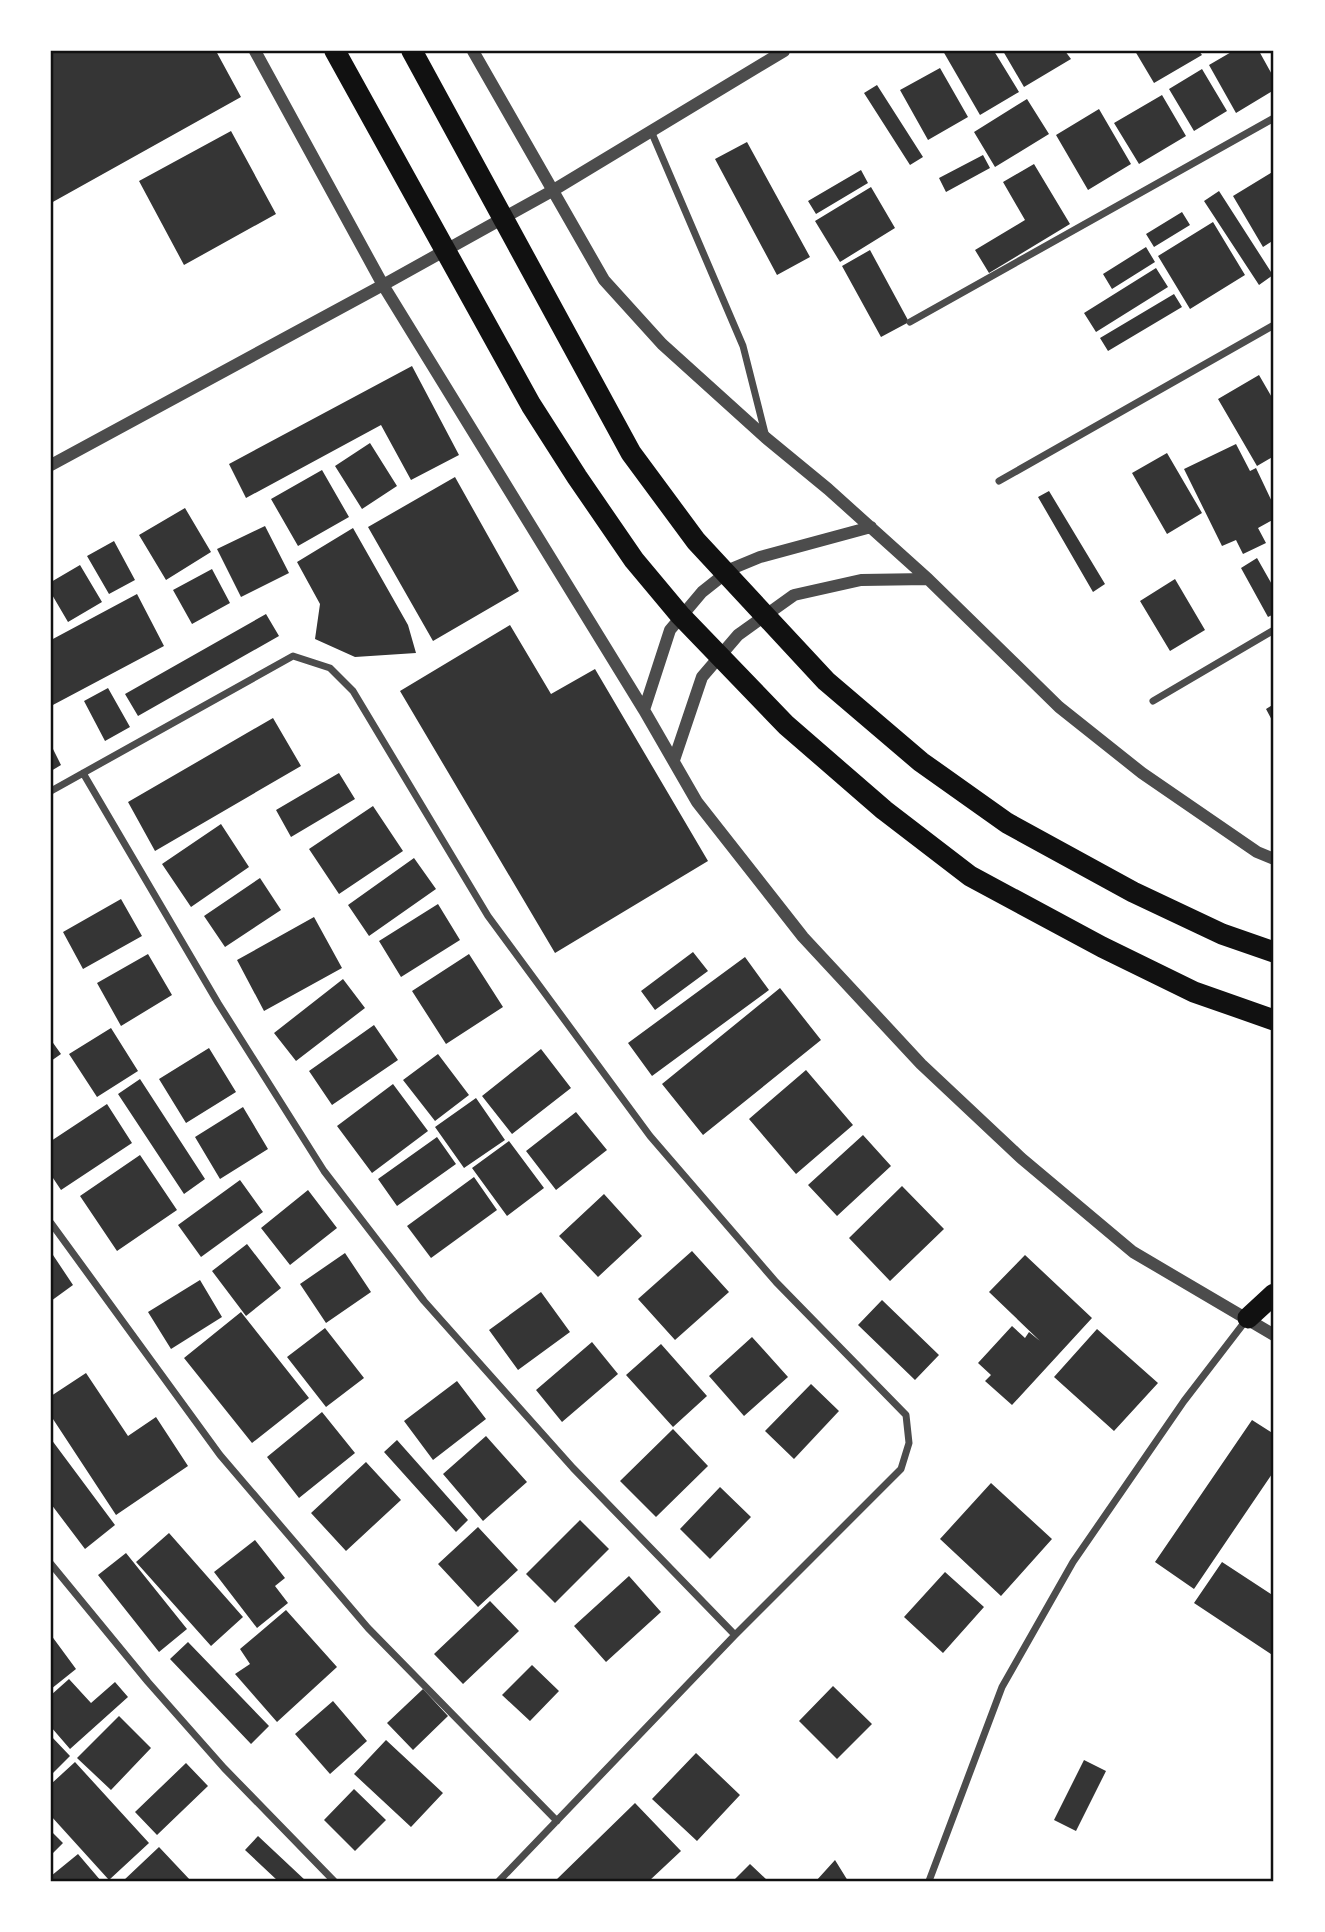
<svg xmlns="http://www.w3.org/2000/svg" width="1325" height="1932" font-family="Raleway,sans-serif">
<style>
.building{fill:#353535}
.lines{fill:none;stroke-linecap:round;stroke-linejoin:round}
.minor{stroke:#4c4c4c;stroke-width:7}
.tertiary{stroke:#4c4c4c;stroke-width:12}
.motorway{stroke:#111;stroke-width:21}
.neatline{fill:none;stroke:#111;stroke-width:2.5}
</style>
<rect width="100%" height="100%" fill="#fff"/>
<path class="building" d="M51,51H216L241,97L51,203Z
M943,51H994L1019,92L980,115Z
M1003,51H1065L1071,59L1024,87Z
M1135,51H1199L1202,55L1154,83Z
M1233,51H1259L1274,78V90L1236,113L1209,65Z
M940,68L968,117L928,140L900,90Z
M1202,69L1227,111L1194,131L1169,89Z
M877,85L923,157L910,165L864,93Z
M1162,95L1186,136L1139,164L1114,123Z
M1027,99L1049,134L995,167L974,132Z
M1099,109L1131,164L1088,190L1056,135Z
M231,131L276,214L184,265L139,181Z
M747,142L810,257L777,275L715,159Z
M983,155L990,168L946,192L939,178Z
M1034,164L1070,224L989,273L975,250L1025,220L1003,182Z
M861,170L868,183L816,214L808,201Z
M1274,171V240L1263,247L1233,196Z
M871,187L895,228L840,262L815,221Z
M1219,191L1273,275L1259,285L1204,201Z
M1182,212L1190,225L1154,247L1146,234Z
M1213,222L1245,275L1190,309L1158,256Z
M1146,247L1155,262L1112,289L1103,274Z
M870,250L909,322L881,337L842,266Z
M1156,268L1168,287L1096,332L1084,313Z
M1174,294L1182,307L1108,351L1100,338Z
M412,366L459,455L411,480L381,425L246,498L229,464Z
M1259,375L1274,401V456L1257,466L1218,399Z
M370,443L397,486L362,509L335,466Z
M1236,444L1250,471L1256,468L1274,506V519L1258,528L1266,543L1243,554L1236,540L1222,546L1184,469Z
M1167,453L1202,513L1167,534L1132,473Z
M322,470L349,517L298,546L271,499Z
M455,477L519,591L433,641L368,527Z
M1049,491L1105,584L1093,592L1038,497Z
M185,508L211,552L166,580L139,535Z
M265,526L289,573L241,597L217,549Z
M353,528L408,625L416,653L355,657L315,639L320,604L297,562Z
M114,541L135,580L109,594L87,556Z
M1257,558L1274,588V614L1268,617L1241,568Z
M80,565L102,602L68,622L51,593V582Z
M212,569L230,603L192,624L173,590Z
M1175,579L1205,630L1170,651L1140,601Z
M137,594L164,646L51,706V640Z
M266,614L279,636L138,716L125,694Z
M510,625L551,694L595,669L708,861L555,953L400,691Z
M108,688L130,727L105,741L84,701Z
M1274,704V724L1266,709Z
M273,718L301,766L155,851L128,802Z
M51,745L61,765L51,771Z
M339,773L355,799L291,837L276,810Z
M373,806L403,851L339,894L309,849Z
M221,824L249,867L191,907L162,864Z
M414,858L436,889L369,936L348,905Z
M260,878L281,910L225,947L204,916Z
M121,899L142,936L83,969L63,932Z
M438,904L460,940L401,977L379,941Z
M314,917L342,968L264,1011L237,960Z
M693,952L708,971L655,1010L641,991Z
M148,954L172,995L121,1026L97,983Z
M469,954L503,1007L446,1044L412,991Z
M745,957L769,990L652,1076L628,1043Z
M343,979L365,1008L296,1061L274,1033Z
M780,988L821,1040L703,1135L662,1084Z
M374,1025L398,1060L332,1105L309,1071Z
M111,1028L138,1071L97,1097L69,1054Z
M51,1040L61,1054L51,1061Z
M209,1048L236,1092L186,1123L159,1079Z
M541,1049L571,1088L512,1134L482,1096Z
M438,1054L469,1095L435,1121L403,1080Z
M806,1070L853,1125L796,1174L749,1119Z
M140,1079L205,1179L184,1194L118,1094Z
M393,1084L428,1131L372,1173L337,1126Z
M476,1098L505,1140L464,1168L435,1127Z
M107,1104L132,1143L61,1190L51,1175V1141Z
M243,1107L268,1149L220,1179L195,1137Z
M576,1112L607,1150L556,1190L526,1151Z
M863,1135L891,1166L837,1216L808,1185Z
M437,1137L456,1164L397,1206L378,1179Z
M509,1141L544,1188L507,1216L472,1168Z
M140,1155L177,1210L117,1251L80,1196Z
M474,1177L497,1210L431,1258L407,1226Z
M240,1180L263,1212L201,1257L178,1225Z
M902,1186L944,1229L890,1281L849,1238Z
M308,1190L337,1228L290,1265L261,1228Z
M604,1194L642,1236L598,1277L559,1236Z
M247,1244L281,1288L246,1316L212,1271Z
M692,1251L729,1292L675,1340L638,1299Z
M345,1253L371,1292L326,1323L300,1284Z
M53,1255L73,1285L51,1301V1257Z
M1025,1255L1092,1318L1012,1405L985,1381L991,1375L978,1363L1012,1326L1025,1338L1029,1332L1040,1341L989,1292Z
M200,1280L222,1317L171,1349L148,1312Z
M541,1292L570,1332L518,1370L489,1330Z
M882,1300L939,1355L915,1380L858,1325Z
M241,1312L309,1398L252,1443L184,1358Z
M325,1328L364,1378L326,1407L287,1357Z
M1097,1329L1158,1383L1114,1431L1054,1377Z
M752,1337L788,1377L744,1416L709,1376Z
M592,1342L618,1374L562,1422L536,1390Z
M661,1344L707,1396L673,1427L626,1375Z
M86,1373L128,1436L156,1417L188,1466L116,1515L51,1416V1396Z
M457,1381L486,1419L433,1460L404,1421Z
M811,1384L839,1411L794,1459L765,1431Z
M322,1412L355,1453L299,1498L267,1457Z
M1252,1420L1274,1434V1471L1194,1589L1155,1562Z
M673,1429L708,1466L656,1517L620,1481Z
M486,1436L527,1482L483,1521L443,1474Z
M51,1439L115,1525L85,1549L51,1504Z
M397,1440L468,1520L456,1532L384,1452Z
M366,1462L401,1500L346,1551L311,1513Z
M991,1483L1052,1539L1001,1596L940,1539Z
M720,1487L751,1517L710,1559L680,1529Z
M580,1520L609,1549L555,1603L526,1574Z
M478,1527L518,1570L478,1607L438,1564Z
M169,1533L243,1617L211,1646L136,1562Z
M255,1540L285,1578L275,1586L288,1603L257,1628L214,1572Z
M126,1553L187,1629L159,1652L98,1575Z
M1222,1562L1274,1596V1656L1194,1603Z
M945,1572L984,1607L943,1653L904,1617Z
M629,1576L661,1612L606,1662L574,1626Z
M490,1601L519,1631L463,1684L434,1654Z
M286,1610L337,1667L277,1722L235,1674L250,1664L240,1649Z
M51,1635L76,1669L51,1689Z
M188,1642L269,1726L251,1744L170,1659Z
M532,1665L559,1691L530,1721L502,1695Z
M69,1679L91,1703L115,1682L128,1697L70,1749L51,1727V1695Z
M833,1686L872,1724L837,1759L799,1721Z
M423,1689L448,1716L413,1750L387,1723Z
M333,1701L367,1741L330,1774L295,1734Z
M119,1716L151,1748L111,1790L77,1758Z
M51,1736L70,1756L51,1775Z
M386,1740L443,1793L411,1827L354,1774Z
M696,1753L740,1795L697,1841L652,1799Z
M1084,1760L1106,1771L1076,1831L1054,1820Z
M75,1762L149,1843L109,1880L51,1816V1784Z
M186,1763L208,1786L157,1835L135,1812Z
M354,1789L386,1820L355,1851L324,1820Z
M635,1803L681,1851L649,1881H555Z
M51,1831L63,1843L51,1855Z
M258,1836L306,1881H278L245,1850Z
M159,1847L191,1881H123Z
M78,1854L101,1881H51V1876Z
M835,1860L848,1881H816Z
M750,1864L768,1881H733Z"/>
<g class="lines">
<path class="minor" d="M651,131L743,346L766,437
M910,322L1274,118
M999,481L1274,325
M1153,701L1274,630
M83,773L218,1003L324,1171L424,1301L573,1468L735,1635
M51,791L293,656L330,668L353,691L488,916L650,1136L776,1282L906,1415L909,1443L901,1469L735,1635L499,1881
M51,1223L220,1455L368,1628L557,1821
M51,1564L148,1682L224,1768L334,1881
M929,1881L1002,1687L1073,1562L1184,1401L1247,1319"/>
<path class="tertiary" d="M255,51L383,285L644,710L697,802L803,937L921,1064L1021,1158L1133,1252L1274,1335
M473,51L604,280L662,344L766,438L828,489L928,579L1059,707L1142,773L1257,852L1274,859
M51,465L383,285L552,191L784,51
M644,710L670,630L702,592L731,569L760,557L871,527
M674,760L702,677L738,635L794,595L861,580L928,579"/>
<path class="motorway" d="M335,51L531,405L577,477L634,560L680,615L786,725L884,810L970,876L1102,947L1194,992L1274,1020
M412,51L631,453L696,541L826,681L921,762L1007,823L1133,892L1222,934L1274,952
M1248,1318L1274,1294"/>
</g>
<rect width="1325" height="1932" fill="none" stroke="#ffffff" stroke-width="105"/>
<rect x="52" y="52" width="1220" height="1828" class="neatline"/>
</svg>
